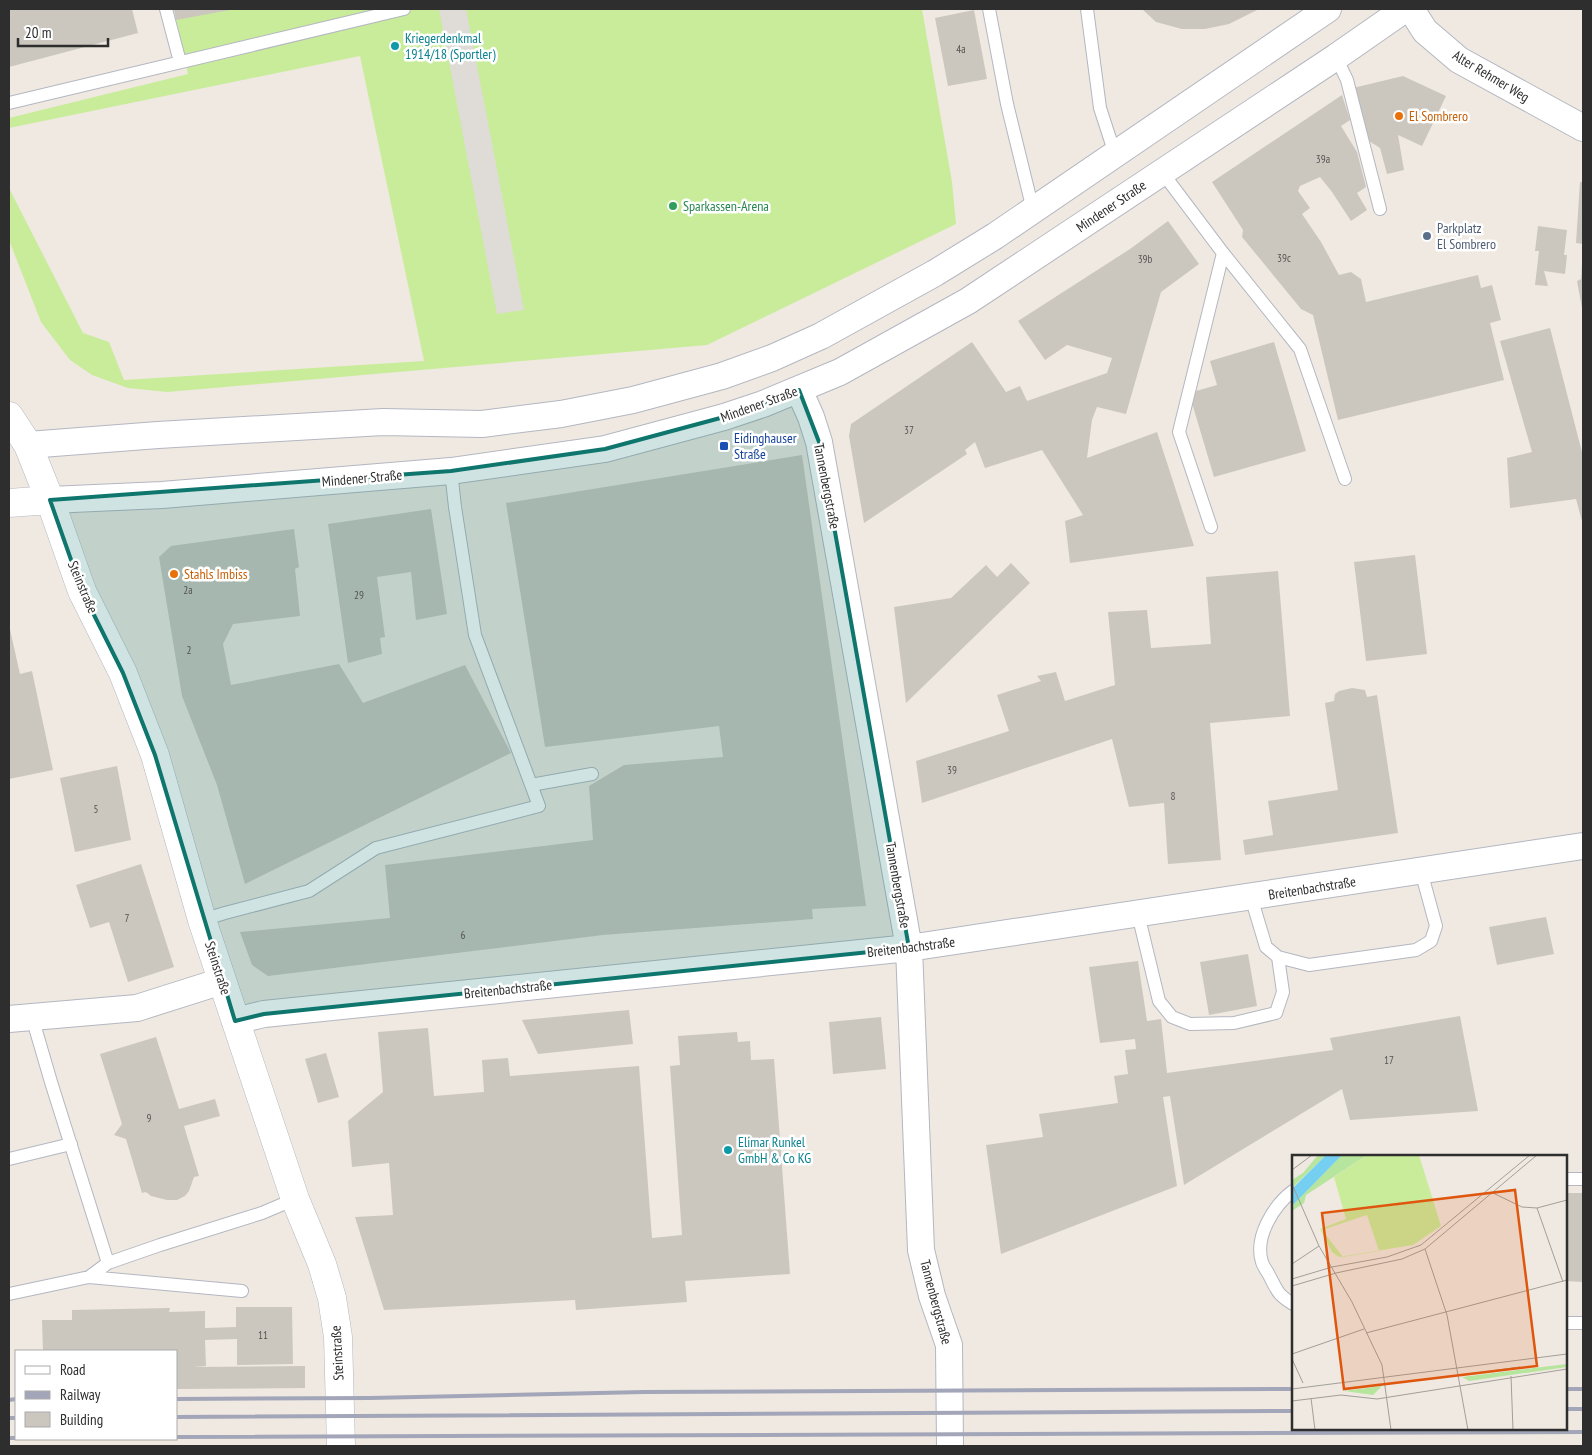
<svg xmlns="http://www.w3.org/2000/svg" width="1592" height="1455" font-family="'PT Sans Narrow',sans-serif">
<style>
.pitch{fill:#c9ec9a}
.plaza{fill:#dfdcd8}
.building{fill:#cbc7bf}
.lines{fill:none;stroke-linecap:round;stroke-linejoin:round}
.lane-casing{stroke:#b4b7c1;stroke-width:14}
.street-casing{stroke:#b4b7c1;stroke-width:28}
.secondary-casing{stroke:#b4b7c1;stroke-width:29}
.lane{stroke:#fff;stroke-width:12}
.street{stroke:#fff;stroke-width:26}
.secondary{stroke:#fff;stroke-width:28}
.rail{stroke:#a3a6b8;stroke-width:4}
.marked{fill:#0f766e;fill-opacity:0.2;stroke:#0f766e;stroke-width:4;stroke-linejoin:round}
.culture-dot{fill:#0f9aa8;stroke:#fff;stroke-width:2}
.food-dot{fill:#e8710a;stroke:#fff;stroke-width:2}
.leisure-dot{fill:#2e9e5b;stroke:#fff;stroke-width:2}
.service-dot{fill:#5c6f8a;stroke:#fff;stroke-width:2}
.transit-dot{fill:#1a4fb4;stroke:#fff;stroke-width:2}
.labels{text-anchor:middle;stroke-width:5;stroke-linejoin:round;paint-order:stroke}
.number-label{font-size:11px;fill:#555452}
.culture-label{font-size:14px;fill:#0d838f;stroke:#fff;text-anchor:start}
.street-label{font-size:14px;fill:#2e2e2e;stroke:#fff}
.food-label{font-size:14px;fill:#c56008;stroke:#fff;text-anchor:start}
.leisure-label{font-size:14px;fill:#27864d;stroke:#fff;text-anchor:start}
.service-label{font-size:14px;fill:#4e5e75;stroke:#fff;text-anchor:start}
.transit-label{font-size:14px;fill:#164399;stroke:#fff;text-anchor:start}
.inset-road{fill:none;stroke:#a29e99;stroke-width:1}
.view{fill:#df570e;fill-opacity:0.15;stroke:#df570e;stroke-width:2.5}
.inset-edge{fill:none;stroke:#2e2e2e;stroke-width:2.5}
</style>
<rect width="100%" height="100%" fill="#efe9e1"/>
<path class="pitch" d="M174,9H922L952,182L956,224L707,345L167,392L128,388L92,375L70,360L41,322L9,240V188L83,333L109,342L124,380L424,361L360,56L9,128V118L188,74Z"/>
<path class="plaza" d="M439,9H466L524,310L497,314Z"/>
<path class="building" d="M9,9H132L138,33L9,67Z
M174,9H229L230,10L176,20Z
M1142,9H1259L1229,24L1205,29H1182L1156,22Z
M974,10L987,79L948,86L935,18Z
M1403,76L1446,96L1422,146L1398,135L1404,170L1387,174L1380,148L1369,141L1353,88Z
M1342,95L1350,120L1341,126L1357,152L1366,187L1357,193L1367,210L1351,221L1332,192L1320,177L1300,186L1298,191L1310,208L1302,214L1321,242L1339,275L1351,272L1361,279L1366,302L1478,275L1481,288L1492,285L1501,320L1490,323L1504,380L1338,420L1313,315L1301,309L1242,237L1243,230L1212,182Z
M1580,182H1583V244L1576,243Z
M1168,221L1199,264L1161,292L1126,414L1097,407L1092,420L1087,458L1157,432L1194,546L1070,563L1065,521L1083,515L1042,450L985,468L975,442L965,450L967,454L864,523L849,436L851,424L972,342L1006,392L1020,386L1027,401L1107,373L1112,358L1067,345L1045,360L1018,321L1130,249Z
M1538,226L1567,230L1564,255H1567L1565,274L1544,271L1548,286L1535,285L1539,251H1535Z
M1582,263H1583L1582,308L1577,281L1581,279Z
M1550,328L1583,456V525L1576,499L1510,508L1507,458L1532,452L1500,341Z
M1274,342L1306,451L1214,477L1189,393L1217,385L1210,361Z
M802,455L866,906L812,909L813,919L603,935L268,976L252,965L240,932L390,918L385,865L593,840L589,786L624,765L723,757L719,726L545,747L506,503Z
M431,509L447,614L416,620L411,572L377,577L385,637L380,638L382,654L348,663L328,524Z
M294,529L299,567L295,569L300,616L233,624L223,644L231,685L339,664L363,703L465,665L511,753L245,884L217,785L182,696L159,557L171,546Z
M1415,555L1427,654L1366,661L1354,562Z
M1011,563L1030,583L906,703L894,607L951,598L986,565L997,577Z
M1278,571L1290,716L1210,723L1221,860L1168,864L1164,803L1129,807L1112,739L922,803L916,761L1009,731L997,695L1041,681L1037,676L1056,672L1065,701L1115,685L1108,612L1147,610L1151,648L1211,644L1206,577Z
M9,625L20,674L32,671L53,770L9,779Z
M1352,688L1365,690L1367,697L1377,695L1398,833L1245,855L1243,840L1273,835L1268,801L1338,790L1325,703L1334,701L1335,694L1339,691Z
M117,766L131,840L75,852L60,778Z
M141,864L174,967L128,982L109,922L90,928L76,885Z
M1546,917L1554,954L1497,965L1489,927Z
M1248,954L1257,1006L1209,1015L1200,962Z
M1138,961L1147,1021L1161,1019L1167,1073L1333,1050L1330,1038L1460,1016L1478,1111L1350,1120L1342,1089L1184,1185L1170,1096L1163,1097L1177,1186L1001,1254L986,1145L1043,1137L1039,1114L1118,1103L1114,1076L1128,1074L1125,1050L1136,1049L1135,1039L1100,1043L1089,967Z
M629,1010L633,1044L538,1054L522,1020Z
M881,1017L886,1069L833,1074L829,1022Z
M428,1028L434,1096L484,1092L482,1060L508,1058L510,1076L639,1066L652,1238L682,1235L670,1066L680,1065L678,1036L737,1032L738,1042L750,1041L751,1060L774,1059L790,1274L685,1281L687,1302L576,1310L575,1300L384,1310L355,1217L393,1215L389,1163L352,1167L348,1121L383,1092L378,1032Z
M156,1037L179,1109L215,1099L220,1116L184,1126L199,1176L194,1177L189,1191L185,1196L177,1200H167L151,1196L146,1192L142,1193L126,1139L114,1135L122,1124L100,1054Z
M326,1053L339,1097L318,1103L305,1059Z
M1566,1193H1583V1282L1566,1281Z
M236,1307H292L293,1364L237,1365V1339L205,1340L206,1366L193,1367L305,1366V1388L176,1389V1351H43L42,1320H72V1310L170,1308L169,1312L205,1311V1328L236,1327Z"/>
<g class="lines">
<g class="lane-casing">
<path id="lane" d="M166,9L180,62
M989,9L1007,104L1033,210
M1087,9L1100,108L1115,154
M1336,57L1347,80L1380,209
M9,103L404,9
M1162,172L1223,253L1300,349L1345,479
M1211,527L1179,432L1223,253
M531,785L592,774
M1251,897L1266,947L1278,957L1309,965L1416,950L1431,941L1436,926L1421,871
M1138,914L1159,1001L1172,1017L1190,1024L1234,1023L1276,1013L1283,992L1278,957
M202,920L225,913L309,891L376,848L539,806L475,635L455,507L451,471
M32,1017L51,1082L108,1263
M9,1159L71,1144
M1566,1179H1583
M1293,1191C1274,1205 1254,1237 1262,1262C1263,1266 1267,1271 1269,1275C1278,1292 1277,1294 1293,1304
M89,1277L242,1291
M9,1294L89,1277L108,1263L160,1245L262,1213L295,1199
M1566,1323H1583"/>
</g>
<g class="street-casing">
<path id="street" d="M1411,9L1425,31L1459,60L1583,128
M799,390L811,417L819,442L909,948L921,1250L932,1296L949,1345L950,1446
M28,445L158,435L383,422L482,424L561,414L633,400L722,376L772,358L821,336L935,273L995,236L1328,9
M50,500L162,495L451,471L605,449L724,417L763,404L840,372L968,301L1336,57L1405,9
M9,1019L137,1008L222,981
M235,1021L264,1014L909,948L1583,846"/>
</g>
<g class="secondary-casing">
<path id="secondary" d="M9,416L28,445L50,500L82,591L123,673L155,755L202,920L295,1199L322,1264L332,1298L338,1337L341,1446
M9,503L50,500"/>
</g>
<use href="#lane" class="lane"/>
<use href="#street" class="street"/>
<use href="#secondary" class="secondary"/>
<path class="rail" d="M1566,1389H1583
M176,1399L370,1398L644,1392L1293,1389
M9,1400L16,1399
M1566,1409H1583
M176,1417L1293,1411
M9,1418H16
M176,1437L1583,1432
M9,1438H16"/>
</g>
<path class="marked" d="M799,390L819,442L909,948L264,1014L235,1021L155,755L123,673L82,591L50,500L451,471L605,449L724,417Z"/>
<g class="culture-dot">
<circle cx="395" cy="46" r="5"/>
<circle cx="728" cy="1150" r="5"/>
</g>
<g class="food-dot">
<circle cx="1399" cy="116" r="5"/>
<circle cx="174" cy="574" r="5"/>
</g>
<circle class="leisure-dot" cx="673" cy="206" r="5"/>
<circle class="service-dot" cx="1427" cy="236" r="5"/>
<rect class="transit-dot" x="719" y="441" width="10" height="10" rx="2.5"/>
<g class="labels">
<g class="number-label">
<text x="961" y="53">4a</text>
<text x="1323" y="163">39a</text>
<text x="1284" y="262">39c</text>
<text x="1145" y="263">39b</text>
<text x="909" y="434">37</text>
<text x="188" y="594">2a</text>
<text x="359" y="599">29</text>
<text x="189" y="654">2</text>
<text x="952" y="774">39</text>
<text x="1173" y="800">8</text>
<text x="96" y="813">5</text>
<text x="127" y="922">7</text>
<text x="463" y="939">6</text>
<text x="1389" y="1064">17</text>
<text x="149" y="1122">9</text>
<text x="263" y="1339">11</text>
</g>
<g class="culture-label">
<text x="405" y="43">Kriegerdenkmal<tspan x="405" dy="16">1914/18 (Sportler)</tspan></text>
<text x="738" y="1147">Elimar Runkel<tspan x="738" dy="16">GmbH &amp; Co KG</tspan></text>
</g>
<g class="street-label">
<text transform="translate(1491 76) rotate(31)" y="5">Alter Rehmer Weg</text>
<text transform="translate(1111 206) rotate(-34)" y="5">Mindener Straße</text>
<text transform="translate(759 404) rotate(-20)" y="5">Mindener Straße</text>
<text transform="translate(362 478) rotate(-5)" y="5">Mindener Straße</text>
<text transform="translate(827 486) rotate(79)" y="5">Tannenbergstraße</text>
<text transform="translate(83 587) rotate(67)" y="5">Steinstraße</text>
<text transform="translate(898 885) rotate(80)" y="5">Tannenbergstraße</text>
<text transform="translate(1312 888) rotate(-9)" y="5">Breitenbachstraße</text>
<text transform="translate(911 947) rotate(-7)" y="5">Breitenbachstraße</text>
<text transform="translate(218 968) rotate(72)" y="5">Steinstraße</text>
<text transform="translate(508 989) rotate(-6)" y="5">Breitenbachstraße</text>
<text transform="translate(936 1302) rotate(75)" y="5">Tannenbergstraße</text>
<text transform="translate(337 1353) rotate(-93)" y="5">Steinstraße</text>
</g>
<g class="food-label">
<text x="1409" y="121">El Sombrero</text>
<text x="184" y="579">Stahls Imbiss</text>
</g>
<g class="leisure-label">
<text x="683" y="211">Sparkassen-Arena</text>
</g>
<g class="service-label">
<text x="1437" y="233">Parkplatz<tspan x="1437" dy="16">El Sombrero</tspan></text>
</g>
<g class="transit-label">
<text x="734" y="443">Eidinghauser<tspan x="734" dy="16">Straße</tspan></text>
</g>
</g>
<g transform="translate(1292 1155)">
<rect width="275" height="275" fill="#efe9e1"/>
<path d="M26,0H34L0,33V25L11,18ZM75,0L14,40L12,48L0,56L2,49L49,1ZM275,209V212L177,226L170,222ZM90,231L81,240L52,236Z" fill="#b6e59e"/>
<path d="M75,0H127L149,71L121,90L47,102L40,97L28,74L54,64L42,22ZM75,60L87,96L51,102L30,75Z" fill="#c9ec9a" fill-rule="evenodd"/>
<path d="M34,0H50L0,51V34Z" fill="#75cff0"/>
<path class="inset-road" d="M0,15L20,0M0,29L27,91L60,147L90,210L99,275M201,38L230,52L245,53L275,45M245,53L271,127M133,94L155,160L176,275M0,109L27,91M40,112L95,102L129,90L238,0M44,118L110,104L133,94L245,0M0,124L40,112M0,131L44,118M74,178L275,125M0,199L72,174M0,204L11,228M161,221L228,212M219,221L221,275M0,234L275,199M19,243L23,275M0,246L49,240L85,244L275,214"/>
<path class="view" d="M223,35L245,211L52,234L30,58Z"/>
<rect width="275" height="275" class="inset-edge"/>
</g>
<rect width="1592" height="1455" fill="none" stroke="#2e2e2e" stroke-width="20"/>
<rect x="15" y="1350" width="162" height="90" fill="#ffffff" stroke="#ababab"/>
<rect x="25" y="1366" width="25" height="8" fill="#ffffff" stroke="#ababab"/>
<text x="60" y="1375" font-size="15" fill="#2e2e2e">Road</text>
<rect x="25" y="1391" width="25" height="8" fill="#a3a6b8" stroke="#ababab"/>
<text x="60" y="1400" font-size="15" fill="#2e2e2e">Railway</text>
<rect x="25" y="1412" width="25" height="15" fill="#cbc7bf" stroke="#ababab"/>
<text x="60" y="1425" font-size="15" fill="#2e2e2e">Building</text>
<path d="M18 38v8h90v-8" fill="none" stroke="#2e2e2e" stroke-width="2.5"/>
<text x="25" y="38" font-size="15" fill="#2e2e2e" stroke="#ffffff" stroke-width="4" paint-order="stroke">20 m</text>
</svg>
